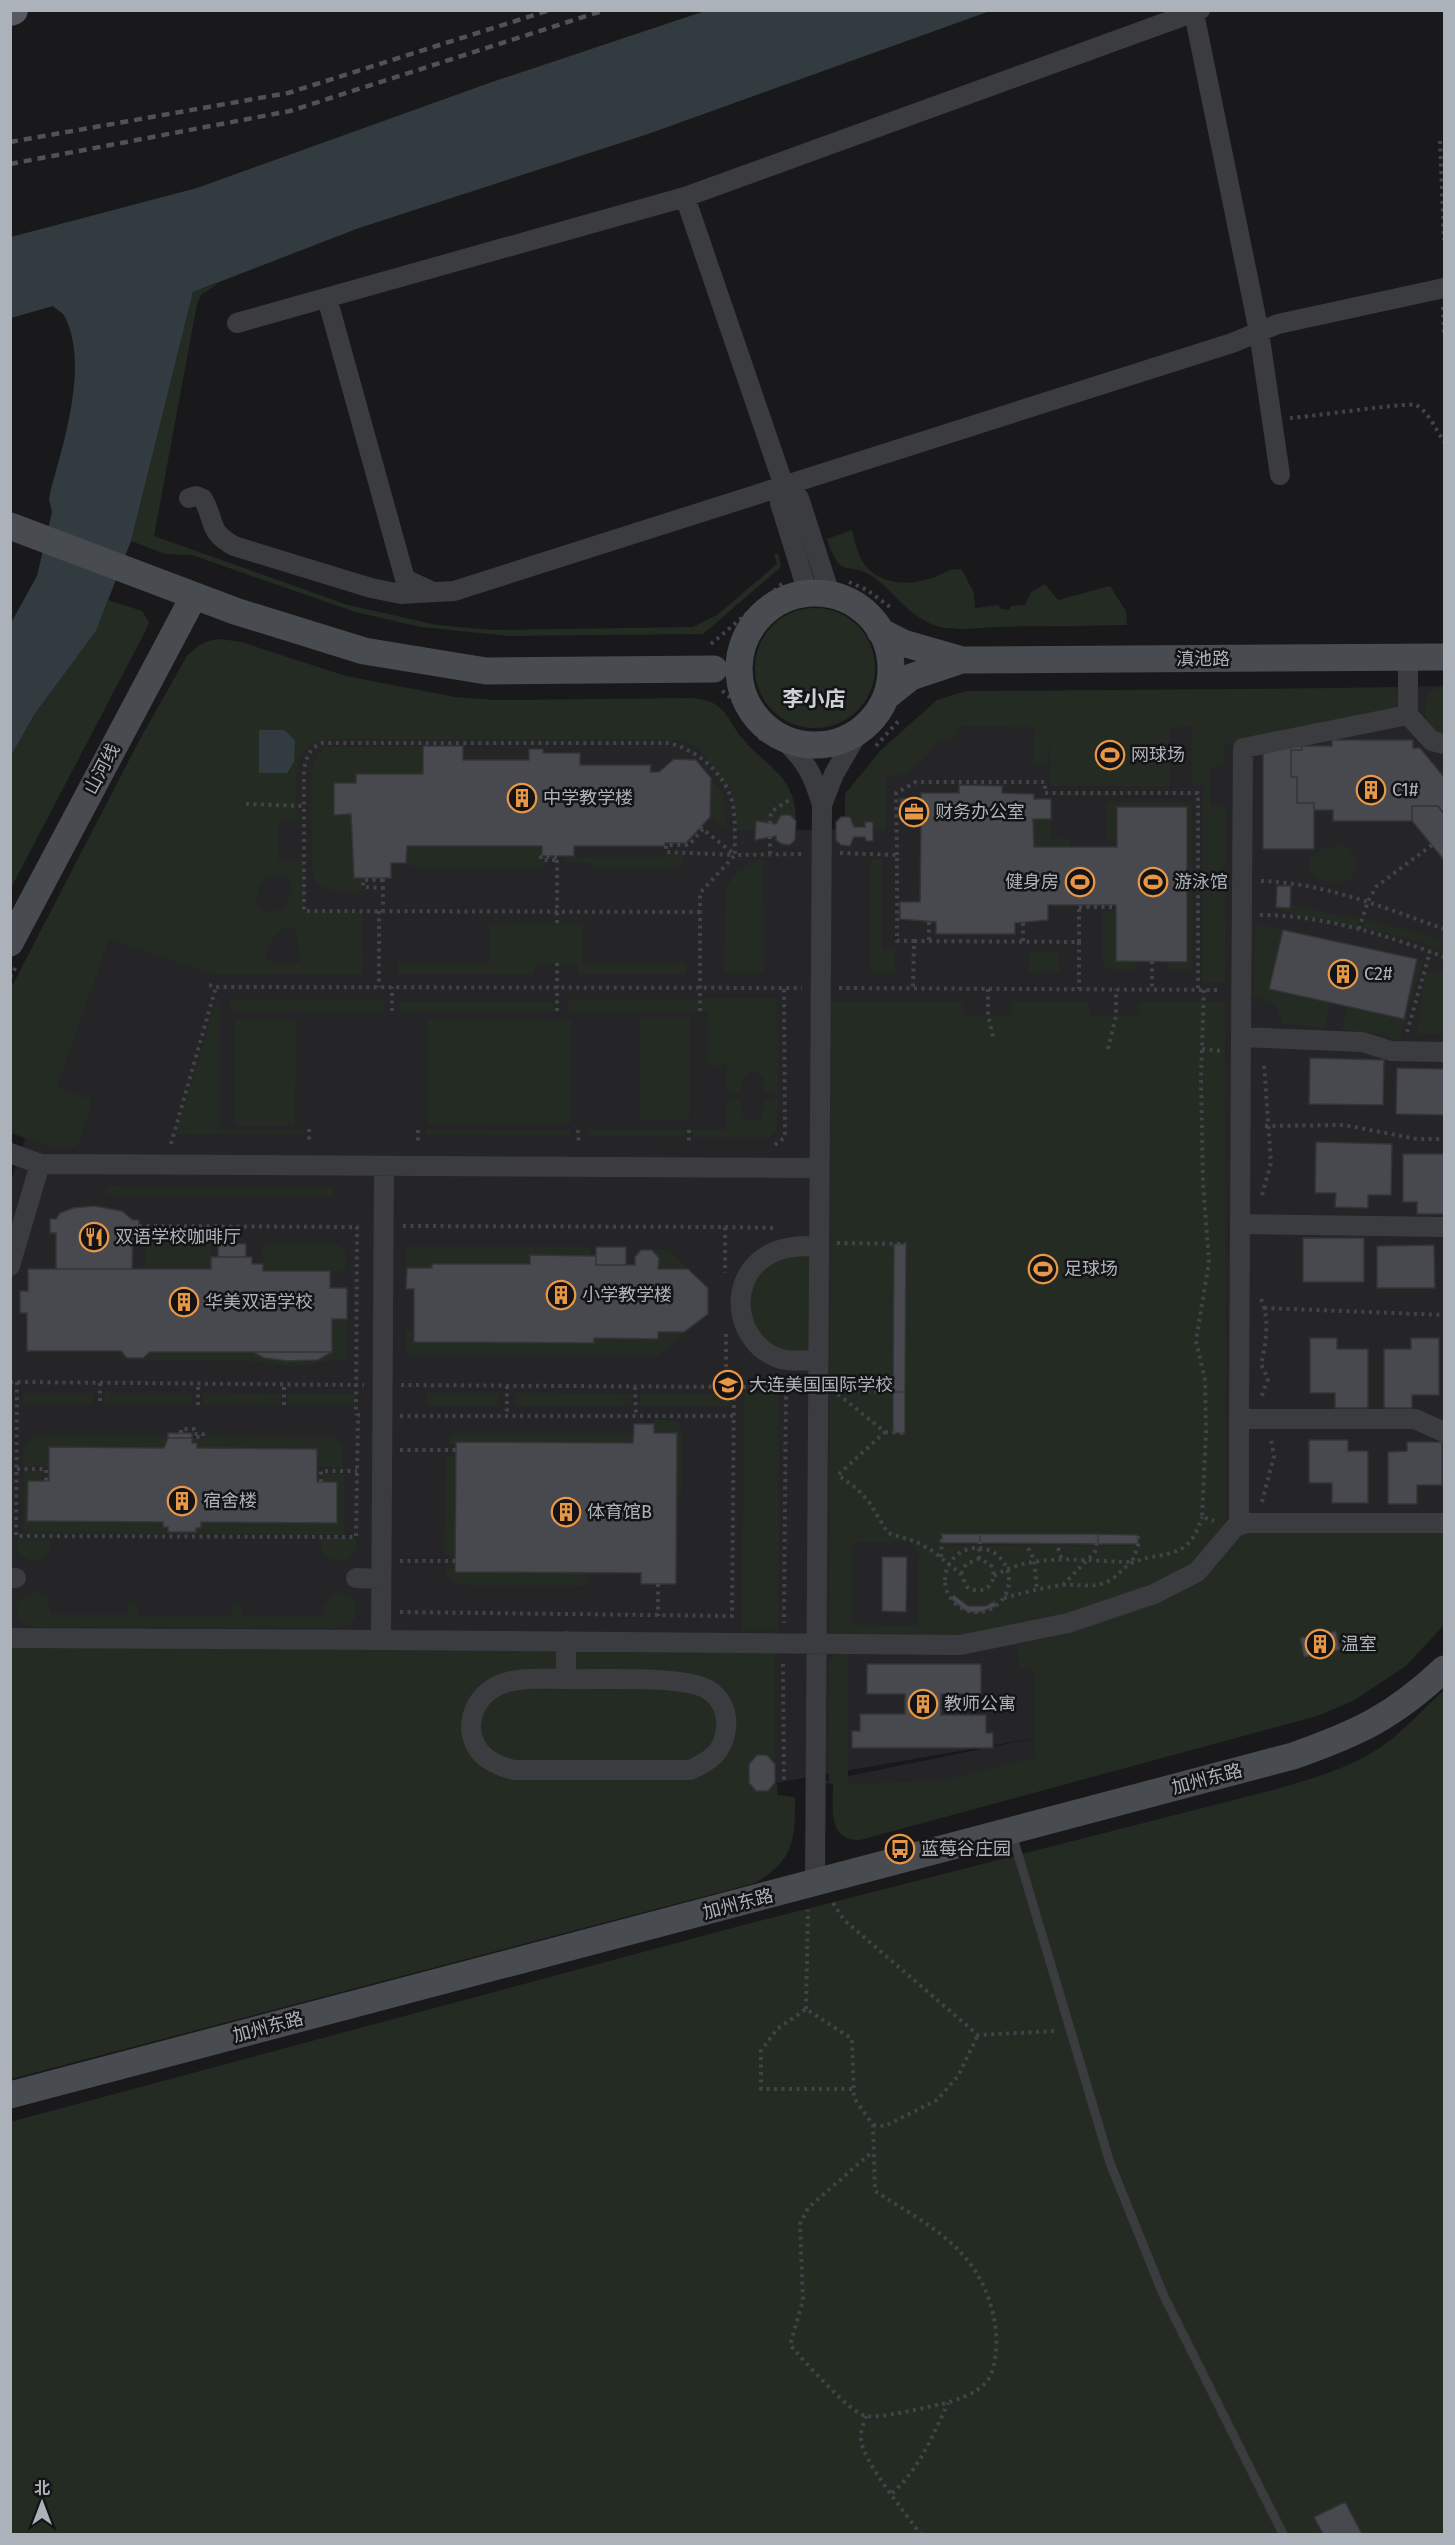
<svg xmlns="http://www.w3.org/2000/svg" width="1455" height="2545" font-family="'Fira Sans','Noto Sans SC',sans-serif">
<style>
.built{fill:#252528}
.green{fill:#232b23;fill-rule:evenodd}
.water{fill:#323c40}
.building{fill:#48494e;stroke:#333437;stroke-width:1.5}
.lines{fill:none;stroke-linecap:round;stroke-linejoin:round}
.path{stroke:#404347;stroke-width:4;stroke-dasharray:3 4.5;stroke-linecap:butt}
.lane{stroke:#3a3c40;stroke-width:9}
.street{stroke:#3a3c40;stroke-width:20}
.secondary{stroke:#484b50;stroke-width:27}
.primary{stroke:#56595f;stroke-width:30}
.rail{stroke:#4f5257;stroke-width:4.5;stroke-dasharray:8 6;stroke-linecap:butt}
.labels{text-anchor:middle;stroke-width:5;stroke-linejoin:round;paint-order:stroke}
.street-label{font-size:18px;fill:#acb2ba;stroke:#141416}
.poi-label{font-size:18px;fill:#acb2ba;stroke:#141416;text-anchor:start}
.quarter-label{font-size:21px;font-weight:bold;fill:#cdd1d6;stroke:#141416}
</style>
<rect width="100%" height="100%" fill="#19191b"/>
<path class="built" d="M1444,686V1589L1345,1673L863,1807L847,1784L815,1783L1035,1738L775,1783L768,1791H756L11,1645V1181L152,759L207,731L693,730L725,774L748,830H886V777L947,727L1203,690Z"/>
<path class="green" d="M219,283L201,295L197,304L154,536L348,605L437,625L491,630L693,627L717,615L777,564L774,554L778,553L781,567L703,634L508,636L421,627L355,612L192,555L165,554L131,541L193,292Z
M852,530C855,540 857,553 863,562C878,586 911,586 935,577C945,573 950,567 962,570L974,593L975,608L998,605L1001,609L1009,610L1011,606L1025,605L1031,592L1045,584L1058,600L1110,586L1126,611L1127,625C1083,626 1039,626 995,627C975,628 949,632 931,624C908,614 894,593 875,578C847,558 842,584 827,539Z
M108,600L142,611L149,622L146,630L11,888V756L34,715L96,631Z
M755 668a60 60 0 1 1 120 0a60 60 0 1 1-120 0Z
M221,639L241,642L346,676L455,697L496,700L689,698C699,699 708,699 716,705C728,712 733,728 742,738C766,767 796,775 796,821L790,815H781L776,824L756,821V830H737L732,792L698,748L679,740L333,739C286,742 297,785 297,821H279L278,860L304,861V911H362L363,974H213L109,939L57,1087L90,1099L91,1109L77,1147H50L11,1133L10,990L140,739L187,656C198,645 205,640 221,639ZM278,875L290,880L292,894L281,910L266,912L256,904C255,890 263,876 278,875ZM290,926L295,931L301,963L270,962L265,956C265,945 279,929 290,926Z
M1444,686V734L1433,730C1425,719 1421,705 1429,692Z
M1395,688L1400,700L1396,710L1391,713L1225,745L1224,765L1210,768V805L1225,807V982H1202L1203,786H1192V726L1170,728V786H1050V727L1048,764H1033L1034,727L957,726V734L952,740L939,741C925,758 910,777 886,777V830H873V822H866L865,827H854L850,817H845V794L881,750L937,700L966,691Z
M423,746V774L335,783L334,814H351L350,846H354L363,878V891C343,891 317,895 312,871L311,770L318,753L325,747Z
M711,778L724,795L726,829L710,817Z
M1107,802H1192L1193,969H1168V961H1187V808L1117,807V839H1107Z
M1033,819H1051V839H1070V847H1034Z
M1344,843L1357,858L1356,872L1349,881L1324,882L1309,873V858L1325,847L1331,849Z
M407,846H542L541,861L552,863L529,870L418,869L406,863Z
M665,853H683V862L675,868L592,869L587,863L565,862V857H665Z
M763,858L764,973H724L726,888L737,871Z
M871,858L882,859V949H895V973H871Z
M1290,905L1359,919L1357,928L1275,910L1276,907L1290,908Z
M1103,911H1116V961H1136V969H1109L1103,966Z
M1365,920L1415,932L1444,942V951L1414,940L1363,928Z
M489,923H583V963H686V974H578V963H535L534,974H398V963H489Z
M1256,924L1283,930L1270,989L1330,1003L1325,1028L1283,1024L1275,1005L1253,995Z
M1029,952H1059V972H1029Z
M1417,959L1422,961L1400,1041L1382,1034L1342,1030L1347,1007L1404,1019Z
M1425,973H1444V1034H1417Z
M702,998H777L778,1093H765L763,1077L753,1071L743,1077L740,1093H727V1065H708V1012L702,1011Z
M217,999H220V1129H304V1135L176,1134Z
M231,999L385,1000V1011H231Z
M568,1000H698V1011H569Z
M399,1002H555V1011H399Z
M831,1002H963V1015L1012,1016V1002H1089V1016H1139L1140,1002H1225L1226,1528L1192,1569L1084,1610L959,1636L829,1635ZM942,1534L1138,1535V1546L943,1545ZM853,1542L909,1543L919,1551L918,1626L852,1625Z
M640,1017H690L689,1120H640Z
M235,1019H296L295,1126H235Z
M427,1019L571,1020V1123H428Z
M727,1099H740L743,1117L753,1122L762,1117L765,1099H778L777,1131L770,1137H693V1130H727Z
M426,1130H570V1136L426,1135Z
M588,1130H686V1137L588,1136Z
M109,1186L333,1187V1197L106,1195Z
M145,1242H211V1269H145Z
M263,1243H335L345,1249V1271H263Z
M818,1246V1360H783L752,1340L743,1286L751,1269Z
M407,1247H591V1255H530V1264H432V1268H407Z
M652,1250H669L688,1269H658L659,1258Z
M332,1319H347V1359L292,1367L248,1361L121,1360V1351L127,1358H143L150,1352H253L264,1358L287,1361L318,1360L332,1352Z
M406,1331H414L415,1342L594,1343V1338L658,1339V1332H684L658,1356L410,1355L406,1350Z
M23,1393H93V1404L23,1403Z
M105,1393H192V1404H105Z
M203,1393L280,1394V1405L203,1404Z
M427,1393H499V1406H427Z
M515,1393L631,1394V1406H515Z
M287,1394H355L356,1405H287Z
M640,1394H730V1406H640Z
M744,1394H779L778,1629L742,1630Z
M654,1419L676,1421L682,1429L681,1498H677V1434L654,1433Z
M454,1433H634L633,1443L457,1442L456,1444H446Z
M35,1436H168V1443H164V1448L49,1447V1466H23L24,1446Z
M205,1436L333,1437L343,1446V1468L317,1467V1449L197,1448L192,1443V1438H205Z
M446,1456H456V1555H444Z
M24,1471H42V1481H28V1521L163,1522L168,1532H195L196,1528H201V1522L337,1523V1482H323V1473L344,1474V1535L30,1533L23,1527Z
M1444,1529V1625L1406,1666L1353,1701L1317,1716L860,1840C827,1842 833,1806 833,1784L829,1783V1662L835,1655L848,1651V1784L946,1780L1035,1757L1034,1670L1019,1669L1017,1645L1060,1635L1164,1600L1238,1532Z
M16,1538L51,1539L49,1552L38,1561H30L18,1552Z
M320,1539H357L356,1551L347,1560L330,1559L322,1551Z
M445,1568H455L456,1572L587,1573L588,1586L459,1585L446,1576Z
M35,1592L47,1596L52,1615H127L128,1604H137L138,1616H231L232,1605H241L242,1616H322C324,1599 339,1585 355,1599V1618L348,1626L334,1628L32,1627L20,1622L16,1606L22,1597Z
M11,1645L775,1650V1764L767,1755H757L749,1764V1782L757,1791H768L777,1783L778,1795L795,1797C795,1839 795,1860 755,1883L11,2079Z
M1444,1690V2534H11L10,2122L747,1924L1273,1790C1314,1778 1359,1766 1393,1738C1411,1723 1427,1705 1444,1690Z"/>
<path class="water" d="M705,11H990L648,134L359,228L193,292L131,541L96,631L34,715L11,756V623L37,576L52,512L49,499L51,489C64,442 88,366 66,319C64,313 57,310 53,306L11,318V237L197,188L492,82Z
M259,730H284L295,740L294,762L287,773H259Z"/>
<path class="building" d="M1332,740H1413V748H1420L1444,777V814L1438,806H1412V821H1333V810H1314V803H1297V777H1291V750H1302V746H1332Z
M423,746H463V760H529V749H543V753H580V765H651L650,772H659L674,759L696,760L711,778L710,817L686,843H665V846H574V856H542V846H407L406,863H391V878H354L351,814L334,815V783H356V774H423Z
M1263,746H1302V750H1291V777H1297V803H1314V849H1263Z
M959,785L1002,786V793L1034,794V799H1051V819H1033L1034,847H1117V807H1187V962L1116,961V905H1048V920L1015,923V934H936V922L900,919V902H920L921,819H900V799L921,798V793H959Z
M1412,806H1438L1444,814V860L1412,821Z
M781,815H790L796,821L795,840L790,845L782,844L776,840V836L755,840L756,821L776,824Z
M841,817H850L854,827H865V822H873V841H866L865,837H854L850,846L841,845L836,840V822Z
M1277,886H1291L1290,908L1276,907Z
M1283,930L1417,959L1404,1019L1269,989Z
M1310,1058L1384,1060L1383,1105L1309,1104Z
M1397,1068L1444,1069V1115L1396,1114Z
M1316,1142L1392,1144L1391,1195H1368V1208L1335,1207L1336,1193H1315Z
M1403,1154H1444V1214H1417V1202H1403Z
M94,1206L122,1211L133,1220H139V1233H133L132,1269H56V1233H50V1219H56L60,1213L73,1208Z
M1303,1238H1364V1282H1303Z
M218,1243L246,1244V1257H218Z
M894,1244H906L905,1392H893Z
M1434,1245L1435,1288H1377V1246Z
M596,1247H626V1265H596Z
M641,1250H652L659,1258L658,1269H688L708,1288V1314L684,1332H658V1339L594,1338V1343L414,1342V1289H406L407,1268H432V1264H530V1255L596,1256V1265H635V1257Z
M211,1257H252V1264H263V1271H330V1288H347V1319H332V1352H150L143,1358H127L121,1351H27V1313H20V1291H28V1269H211Z
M1310,1338H1337V1349H1368V1408H1335V1393H1310Z
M1411,1338H1439V1395H1412V1408H1384V1349H1411Z
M253,1352H332L318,1360L287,1361L264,1358Z
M893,1392H905V1433H893Z
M634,1424H654V1433H677L676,1584H641V1573L455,1572L456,1442L633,1443Z
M168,1433H192V1438H168Z
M168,1438H192V1443H197V1448L317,1449V1482H337V1523L201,1522V1528H196V1532H168V1527H163V1522L27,1521L28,1481H49V1447L164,1448Z
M1309,1440H1348V1451H1368V1503H1332V1483H1309Z
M1407,1442H1442V1485H1417V1504H1388V1452L1407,1451Z
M942,1534H980V1543H942Z
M980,1534H1098V1544L980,1543Z
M1098,1534L1138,1535V1544H1098Z
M882,1557H907L906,1612L882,1611Z
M954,1595L968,1606H986L994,1601L997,1606L977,1613L966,1611L950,1598Z
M1336,1631L1340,1650L1304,1657L1300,1638Z
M867,1664H981V1694H941V1715H986V1733H993V1748H852V1731H860V1714H905V1694H867Z
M757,1755H767L775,1764V1783L768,1791H756L749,1783V1764Z
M1345,2502L1362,2534H1323L1314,2517Z"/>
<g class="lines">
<path class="path" d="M1440,141L1444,240
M1443,307L1444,333
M1290,418C1308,417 1409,402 1416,405C1428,411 1437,431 1444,442
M849,582L867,590L890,607
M711,644L783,583
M722,691C741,703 745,725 762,740
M876,746L901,718
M246,804L304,806
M770,824L771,812L792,798
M700,827L734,854
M703,829L689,845H666V852L734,855
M770,836V855
M840,853L897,855V941H914L913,989
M897,855L896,793L916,782H1045V793H1198V990
M557,857H541V860H557
M383,879V912
M383,880H363V887L383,888
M1261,881C1325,883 1385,908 1444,929
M1079,907H1116
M379,911V987
M700,912L304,911V771C306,758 309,748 322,743H669C694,749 720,769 730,795C737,812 734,836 735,855L803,854
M1260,915C1323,915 1386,935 1444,957
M929,922V941
M557,923V856
M1023,923V941
M1359,929L1368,901L1377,886L1432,845
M914,941L1079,942V905
M1079,942V989
M1152,961V990
M557,963V1011
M10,977L16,967
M209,985L216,987L802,988
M839,988L1221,990
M988,989V1015L994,1041
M1204,990L1201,1077L1203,1183L1209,1262L1196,1341L1205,1380L1206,1433L1202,1517L1214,1521
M392,1011V987
M700,1011V893L735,855
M1407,1032L1430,952
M1108,1049L1116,1016V989
M1202,1049L1222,1051
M1265,1126L1344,1125L1417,1139H1444
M309,1129V1144
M418,1130V1144
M578,1130L579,1145
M689,1130V1145
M171,1144L216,987
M775,1145L785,1137L784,988
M1262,1195L1271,1163L1264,1063
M139,1226L357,1227L356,1415
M403,1226L725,1227V1273
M725,1227L775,1228
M232,1243V1226
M837,1243L906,1244
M1261,1299C1270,1319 1266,1344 1261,1364L1268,1379L1261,1398
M1264,1308L1444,1315
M726,1334V1387
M10,1382L364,1385
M17,1382L16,1536L356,1537L358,1415H363
M100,1383V1404
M401,1385L734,1387
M507,1386V1416
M635,1387L636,1416
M837,1391L905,1392
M838,1394L885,1432L838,1475L856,1488L869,1502L888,1533L917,1542L934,1552L961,1574L967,1587C984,1598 1001,1581 990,1564L979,1559L966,1564L961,1574
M198,1405V1384
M284,1405V1385
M400,1416H734
M885,1432L905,1433
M181,1433V1429H194V1434H203V1437H192
M400,1450H456
M17,1469H46V1481
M321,1482V1471H357
M1262,1502L1274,1456L1271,1440
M945 1580a32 32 0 1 1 64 0a32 32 0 1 1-64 0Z
M1028,1548L1034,1559L1037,1590
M1058,1548L1062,1560
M941,1557L942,1534
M979,1559L980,1534
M400,1561H456
M994,1576C1034,1551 1088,1562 1132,1562L1138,1546V1535
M658,1584V1616
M1063,1585L1095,1552L1098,1534
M1004,1598C1023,1593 1043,1587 1063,1585C1077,1584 1091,1588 1104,1583C1117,1579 1123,1566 1134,1562C1167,1550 1189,1561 1202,1517
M400,1612L732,1616L734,1387H786L784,1623
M783,1664L784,1783
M833,1903L844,1920L978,2035L1056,2031
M806,2009L808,1910
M852,2089H761V2051L777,2029L806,2009L852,2039L854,2098L873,2125L875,2191C904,2210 939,2228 963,2255C990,2284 1005,2336 991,2374C985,2391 958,2400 942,2404C926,2407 881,2419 866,2416C849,2413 803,2359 790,2345L803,2300L800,2224L808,2208L873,2151
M873,2125L885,2126L937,2100L958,2076L978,2035
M866,2416C864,2423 860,2432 861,2439C862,2461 906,2513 920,2534
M892,2493C919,2470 933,2435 948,2403"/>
<path class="lane" d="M1012,1834L1110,2163L1163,2294L1283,2534"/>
<path class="street" d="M1194,13L1259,332L1280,475
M685,197L784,486
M327,298L405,579L429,590
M237,323L685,197L1200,10
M189,498L196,496L203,499C216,522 207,531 234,546L371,588L401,594L454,591L1232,343L1278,324L1444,288
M808,593L780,503L784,486L799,498L830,594
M1408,658V715L1432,741L1444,744
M783,739C806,761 813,774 822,805L815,1883
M822,805L834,774L856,736
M1241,1037L1243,748L1408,715
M1444,1052L1391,1051L1362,1042L1241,1037L1239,1419H1415L1444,1432
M10,1153L40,1164L819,1168
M384,1167L381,1640L960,1645L1068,1623L1154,1594L1197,1572L1236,1526L1247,1523H1444
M1240,1224L1444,1227
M10,1266L40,1164
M818,1360C807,1360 792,1362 781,1359C737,1346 725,1283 765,1257C781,1246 800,1246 818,1246
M1239,1419V1525
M10,1578H16
M356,1578L381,1579
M10,1638L381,1640
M566,1641V1679C543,1679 517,1676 497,1686C472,1698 462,1731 481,1753C489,1762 502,1767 514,1770H690C710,1761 724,1752 726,1728C728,1713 721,1697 707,1689C681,1675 599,1680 566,1679"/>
<path class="secondary" d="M10,526L235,611L364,651L486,671L714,669
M739 669a76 76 0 1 1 152 0a76 76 0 1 1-152 0Z
M880,631L903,643L962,660L911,677L887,696
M962,660L1444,657
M10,943L194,596
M10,2095L1293,1756C1358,1733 1393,1717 1444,1669"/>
<path class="primary" d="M10,11L13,10"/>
<path class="rail" d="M10,142L288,93L550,10
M10,164L290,111L605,10"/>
</g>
<defs>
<g id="stadium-ring" transform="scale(1.5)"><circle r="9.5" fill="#141416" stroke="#e79745" stroke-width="1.5"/><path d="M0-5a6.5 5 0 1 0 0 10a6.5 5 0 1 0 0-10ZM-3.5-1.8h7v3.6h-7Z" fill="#e79745"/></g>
<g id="building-ring" transform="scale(1.5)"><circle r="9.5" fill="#141416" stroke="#e79745" stroke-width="1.5"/><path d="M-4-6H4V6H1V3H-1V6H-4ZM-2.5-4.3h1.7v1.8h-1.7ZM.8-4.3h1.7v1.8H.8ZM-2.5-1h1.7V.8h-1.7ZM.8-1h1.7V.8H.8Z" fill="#e79745"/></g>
<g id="office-ring" transform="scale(1.5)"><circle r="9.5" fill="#141416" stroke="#e79745" stroke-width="1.5"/><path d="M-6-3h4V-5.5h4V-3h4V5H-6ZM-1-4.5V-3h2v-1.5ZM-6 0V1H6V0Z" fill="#e79745"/></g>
<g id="restaurant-ring" transform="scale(1.5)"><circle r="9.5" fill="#141416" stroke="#e79745" stroke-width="1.5"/><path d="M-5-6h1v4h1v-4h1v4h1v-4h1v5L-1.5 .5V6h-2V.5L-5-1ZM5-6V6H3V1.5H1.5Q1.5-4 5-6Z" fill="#e79745"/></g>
<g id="school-ring" transform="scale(1.5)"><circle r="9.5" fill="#141416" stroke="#e79745" stroke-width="1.5"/><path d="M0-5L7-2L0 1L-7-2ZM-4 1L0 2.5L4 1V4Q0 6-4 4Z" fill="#e79745"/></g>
<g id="bus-ring" transform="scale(1.5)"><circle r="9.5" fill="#141416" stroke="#e79745" stroke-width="1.5"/><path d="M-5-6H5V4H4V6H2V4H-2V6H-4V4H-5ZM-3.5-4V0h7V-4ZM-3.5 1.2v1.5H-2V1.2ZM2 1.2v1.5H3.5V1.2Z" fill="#e79745"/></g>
</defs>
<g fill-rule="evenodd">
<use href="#stadium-ring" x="1110" y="755"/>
<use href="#building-ring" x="1371" y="790"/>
<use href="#building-ring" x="522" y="798"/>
<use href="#office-ring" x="914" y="812"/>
<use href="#stadium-ring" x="1080" y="882"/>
<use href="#stadium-ring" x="1153" y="882"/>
<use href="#building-ring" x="1343" y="974"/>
<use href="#restaurant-ring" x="94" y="1237"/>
<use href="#stadium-ring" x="1043" y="1269"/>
<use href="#building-ring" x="561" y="1295"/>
<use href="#building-ring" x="184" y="1302"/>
<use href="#school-ring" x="728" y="1385"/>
<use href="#building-ring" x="182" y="1501"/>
<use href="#building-ring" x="566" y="1512"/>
<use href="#building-ring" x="1320" y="1644"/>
<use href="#building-ring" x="923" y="1704"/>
<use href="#bus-ring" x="900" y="1849"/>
</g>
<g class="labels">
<g class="street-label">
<text x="1203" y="665">滇池路</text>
<text transform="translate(102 769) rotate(-62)" y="6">山河线</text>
<text transform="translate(1207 1779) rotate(-15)" y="6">加州东路</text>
<text transform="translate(738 1904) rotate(-15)" y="6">加州东路</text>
<text transform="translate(268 2027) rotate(-15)" y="6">加州东路</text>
</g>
<g class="poi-label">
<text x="1131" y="761">网球场</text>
<text x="1392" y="796">C1#</text>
<text x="543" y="804">中学教学楼</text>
<text x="935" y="818">财务办公室</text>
<text x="1059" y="888" text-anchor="end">健身房</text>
<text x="1174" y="888">游泳馆</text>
<text x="1364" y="980">C2#</text>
<text x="115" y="1243">双语学校咖啡厅</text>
<text x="1064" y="1275">足球场</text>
<text x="582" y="1301">小学教学楼</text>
<text x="205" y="1308">华美双语学校</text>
<text x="749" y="1391">大连美国国际学校</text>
<text x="203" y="1507">宿舍楼</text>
<text x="587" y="1518">体育馆B</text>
<text x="1341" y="1650">温室</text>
<text x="944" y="1710">教师公寓</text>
<text x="921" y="1855">蓝莓谷庄园</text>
</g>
<g class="quarter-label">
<text x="814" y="706">李小店</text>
</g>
</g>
<rect width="1455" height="2545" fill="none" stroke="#acb2ba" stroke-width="24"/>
<g transform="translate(42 2503)" stroke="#141416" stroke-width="4.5" paint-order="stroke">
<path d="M0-4.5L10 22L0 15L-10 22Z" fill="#acb2ba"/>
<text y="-9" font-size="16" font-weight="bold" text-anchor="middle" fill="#acb2ba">北</text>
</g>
</svg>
